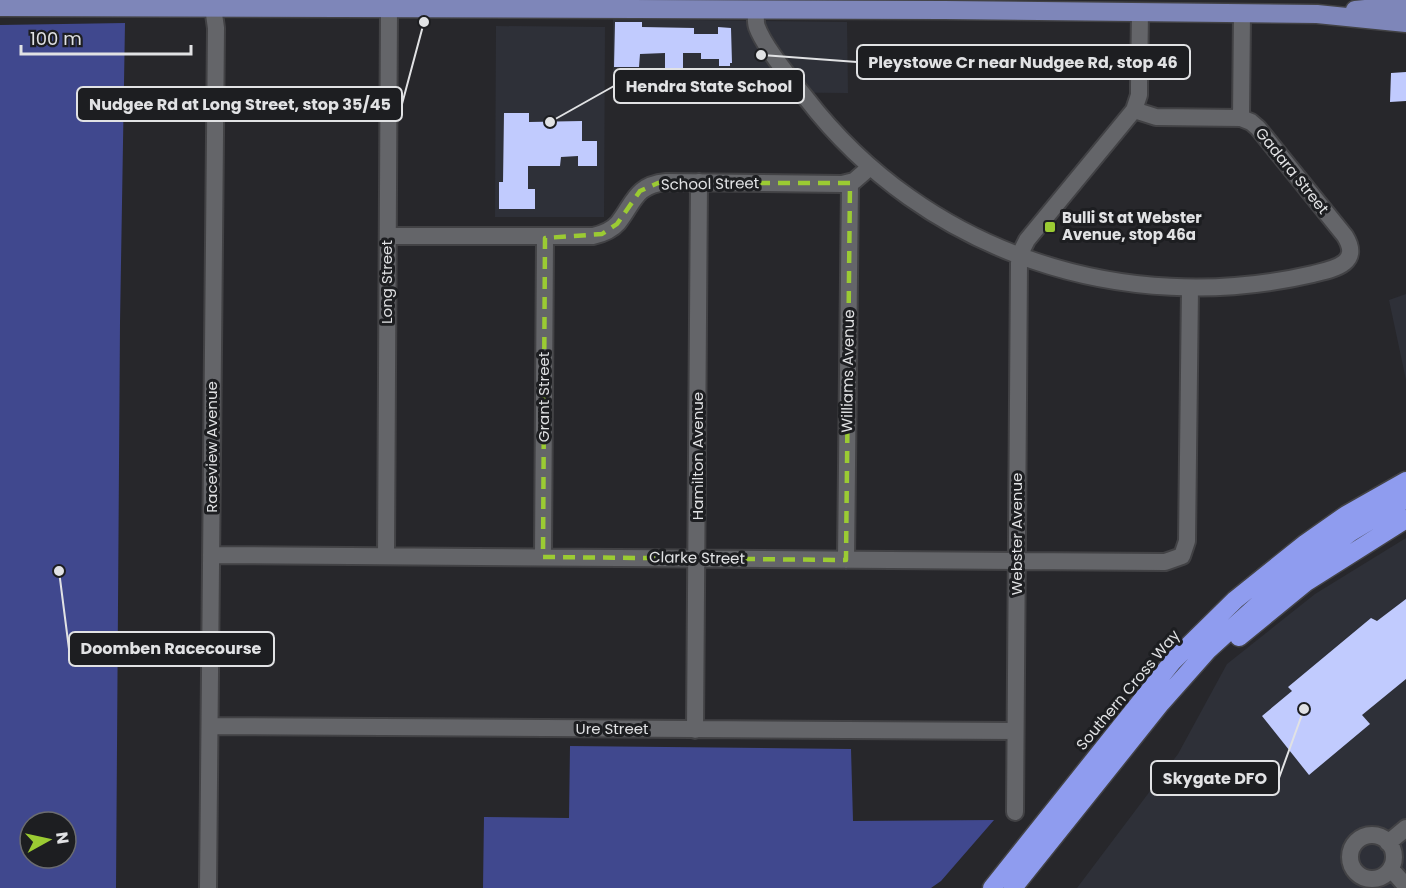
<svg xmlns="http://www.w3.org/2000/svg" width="1406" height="888" font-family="Poppins,sans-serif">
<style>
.built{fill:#2e3038}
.green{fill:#40488e;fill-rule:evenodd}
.building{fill:#c1cbfe}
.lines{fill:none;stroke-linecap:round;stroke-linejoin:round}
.minor-casing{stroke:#424245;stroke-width:20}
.major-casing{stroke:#424245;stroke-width:21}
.highway-casing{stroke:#424245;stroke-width:21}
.minor{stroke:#646569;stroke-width:16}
.major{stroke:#7e86b9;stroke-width:18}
.highway{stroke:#8f9cef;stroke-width:18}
.marked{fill:none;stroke:#9bcb33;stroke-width:4.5;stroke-dasharray:12 8;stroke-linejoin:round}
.poi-dot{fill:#9bcb33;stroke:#1d1e21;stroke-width:2}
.labels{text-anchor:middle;stroke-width:6;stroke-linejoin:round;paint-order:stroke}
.street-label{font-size:15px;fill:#e1e2e4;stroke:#1d1e21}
.poi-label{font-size:15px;font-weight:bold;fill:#e1e2e4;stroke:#1d1e21;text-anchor:start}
.leader{fill:none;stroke:#e1e2e4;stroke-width:2}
.callout-dot{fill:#e1e2e4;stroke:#1d1e21;stroke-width:2}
.callout{fill:#1d1e21;stroke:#e1e2e4;stroke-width:2}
.callout-label{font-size:16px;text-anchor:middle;font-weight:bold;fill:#e1e2e4}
</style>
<rect width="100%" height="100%" fill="#27272b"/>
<path class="built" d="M613,19L847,22L848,93L613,91Z
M496,26L605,27L604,217H495Z
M1406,294V380L1389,300Z
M1406,538V888H1077L1178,754L1227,664L1315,594Z"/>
<path class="green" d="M125,23L120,323L116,888H0V25ZM30,822H66V858H30Z
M570,746L851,749L853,821L994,820L941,881L931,888H483L484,817L569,818Z"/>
<path class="building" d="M615,22H642V27L694,28V34H718V27L731,28L732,63H730V66H719V59H701V53H683V73H698V96L665,94V53L640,54L639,67H614Z
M1406,72V101L1390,102L1391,73Z
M504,113H529V122L582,121V141H597V166H578V156L561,157L560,166H528V189H535V209H499V182H503Z
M1406,599V679L1362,715L1370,724L1309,775L1262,716L1292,691L1288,687L1371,618L1377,621Z"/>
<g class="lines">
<g class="minor-casing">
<path id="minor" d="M756,9C756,15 755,22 757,27C764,47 792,81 806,98C925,253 1124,318 1313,274C1333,269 1362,264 1345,236L1258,128L1251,122L1241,118L1242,13
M1134,110L1156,117L1241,118
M388,236H593C602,234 611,231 618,223C634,203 635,185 666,182L842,184L854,181L869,168
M211,555L1165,562L1182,556L1187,541L1190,288
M386,556L389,8
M543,557L545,238
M846,560L850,183
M210,726L1015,731
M695,730L699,182
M1015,812L1019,263L1022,250L1027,240L1134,110L1139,95V84L1140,12
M1350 857a22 22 0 1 1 44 0a22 22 0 1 1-44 0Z
M1388,843L1406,828
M1391,869L1406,886
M208,888L216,28L212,0"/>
</g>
<g class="major-casing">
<path id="major" d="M0,7L944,10L1317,14L1406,23
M1355,10L1375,8L1406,9"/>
</g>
<g class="highway-casing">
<path id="highway" d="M1239,637L1305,583L1406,519
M992,888L1173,661L1235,600L1306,543L1346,515L1406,481
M1013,888L1161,703L1208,650L1283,582L1351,532L1406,499"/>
</g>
<use href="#minor" class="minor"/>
<use href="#major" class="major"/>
<use href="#highway" class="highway"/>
</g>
<path class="marked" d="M658,183H850L846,560L543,557L545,238L602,234L617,224L640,191Z"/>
<rect class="poi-dot" x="1044" y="221" width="12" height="12" rx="3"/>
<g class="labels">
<g class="street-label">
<text transform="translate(1292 171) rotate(51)" y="5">Gadara Street</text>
<text transform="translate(710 184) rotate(-1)" y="5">School Street</text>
<text transform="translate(387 282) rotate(-90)" y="5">Long Street</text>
<text transform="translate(848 371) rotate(-89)" y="5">Williams Avenue</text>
<text transform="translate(544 397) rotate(-90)" y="5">Grant Street</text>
<text transform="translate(212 447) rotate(-90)" y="5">Raceview Avenue</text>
<text transform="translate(698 456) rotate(-90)" y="5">Hamilton Avenue</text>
<text transform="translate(1017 534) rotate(-90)" y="5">Webster Avenue</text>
<text transform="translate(697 558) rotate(1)" y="5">Clarke Street</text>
<text transform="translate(1128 690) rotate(-50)" y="5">Southern Cross Way</text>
<text x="612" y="734">Ure Street</text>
</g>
<g class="poi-label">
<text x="1062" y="223">Bulli St at Webster<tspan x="1062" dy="17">Avenue, stop 46a</tspan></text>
</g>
</g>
<path class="leader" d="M761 55L857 62M550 122L614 86M424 22L402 104M59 571L69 649M1304 709L1279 778"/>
<g class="callout-dot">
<circle cx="761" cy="55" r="6"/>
<circle cx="550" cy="122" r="6"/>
<circle cx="424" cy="22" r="6"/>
<circle cx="59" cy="571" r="6"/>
<circle cx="1304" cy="709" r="6"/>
</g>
<g class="callout">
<rect x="857" y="45" width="333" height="34" rx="6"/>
<rect x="614" y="69" width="190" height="34" rx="6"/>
<rect x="77" y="87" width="325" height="34" rx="6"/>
<rect x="69" y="632" width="205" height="34" rx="6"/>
<rect x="1151" y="761" width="128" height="34" rx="6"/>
</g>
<g class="callout-label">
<text x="1023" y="68">Pleystowe Cr near Nudgee Rd, stop 46</text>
<text x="709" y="92">Hendra State School</text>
<text x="240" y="110">Nudgee Rd at Long Street, stop 35/45</text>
<text x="171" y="654">Doomben Racecourse</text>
<text x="1215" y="784">Skygate DFO</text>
</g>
<g transform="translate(48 840) rotate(82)"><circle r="28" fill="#1d1e21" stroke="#6b6c6f" stroke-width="1.5"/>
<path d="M0-4.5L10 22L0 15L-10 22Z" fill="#9bcb33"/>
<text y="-9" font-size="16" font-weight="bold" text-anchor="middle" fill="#e1e2e4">N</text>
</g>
<path d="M21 45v9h170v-9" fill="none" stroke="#e1e2e4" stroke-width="3"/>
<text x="30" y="45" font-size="18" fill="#e1e2e4" stroke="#1d1e21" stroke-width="4.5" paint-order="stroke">100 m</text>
</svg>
